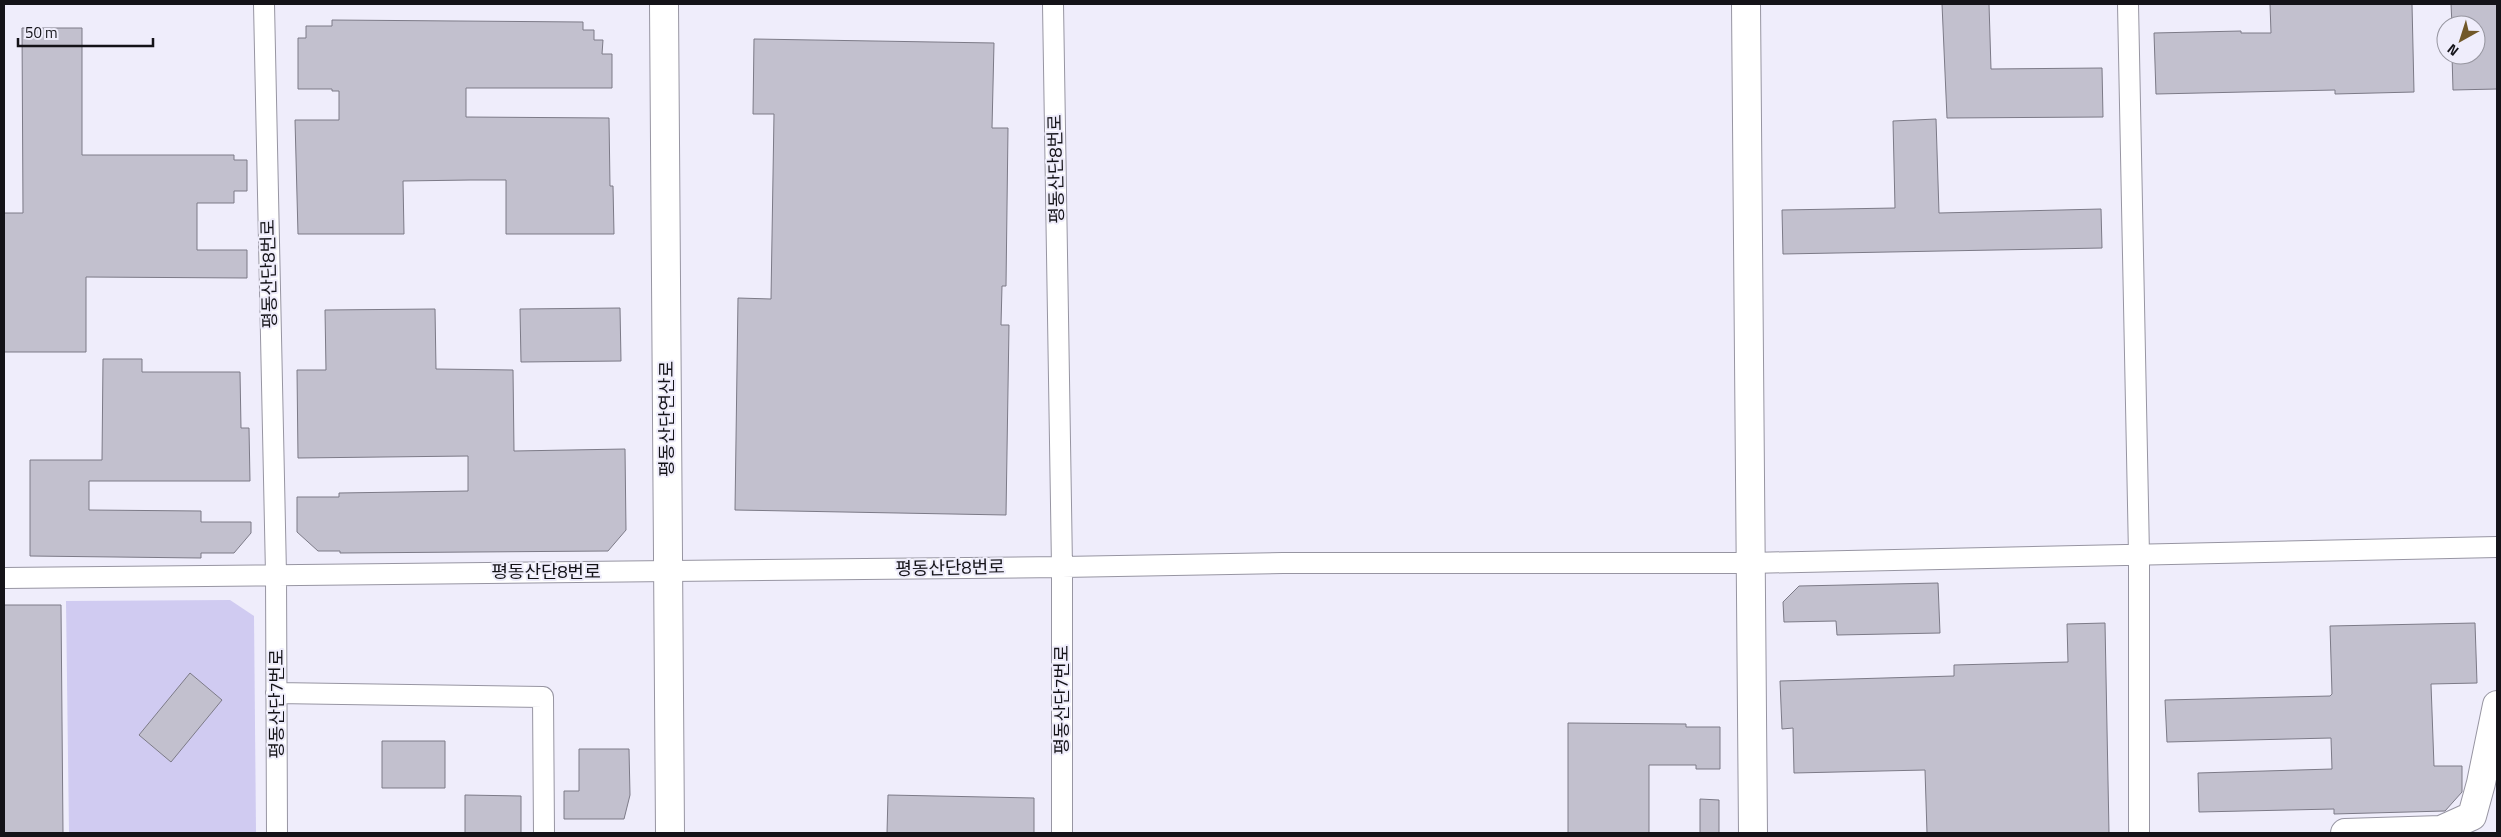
<svg xmlns="http://www.w3.org/2000/svg" width="2501" height="837" font-family="'Titillium Web','Noto Sans KR',sans-serif">
<style>
.green{fill:#d0cbf1}
.building{fill:#c2c0ce;stroke:#7c7a87}
.lines{fill:none;stroke-linecap:round;stroke-linejoin:round}
.street-casing{stroke:#9795a2;stroke-width:22}
.secondary-casing{stroke:#9795a2;stroke-width:30}
.street{stroke:#fff;stroke-width:20}
.secondary{stroke:#fff;stroke-width:28}
.labels{text-anchor:middle;stroke-width:4;stroke-linejoin:round;paint-order:stroke}
.street-label{font-size:18px;fill:#141318;stroke:#efedfb}
</style>
<rect width="100%" height="100%" fill="#efedfb"/>
<path class="green" d="M230,600L254,616L256,833H69L66,601Z"/>
<path class="building" d="M1942,4H1989L1991,69L2102,68L2103,117L1947,118Z
M2270,4H2412L2414,92L2335,94V90L2156,94L2154,33L2241,31V33H2271Z
M2451,4H2497V89L2453,90L2452,55H2476V25H2452Z
M332,20L583,22V30H594V40H603L602,54H612V88H466V117L609,118L610,186H613L614,234H506V180H470L403,181L404,234H298L295,120H339V91H332V89H298V38H306V26H332Z
M22,28H82V155H234V160H247V191H234V203H197V250H247V278L86,277V352H4V213H23Z
M754,39L994,43L992,128H1008L1006,286H1002L1001,325H1009L1006,515L735,510L738,298L771,299L774,114H753Z
M1936,119L1939,213L2101,209L2102,248L1783,254L1782,210L1895,208L1893,121Z
M620,308L621,361L521,362L520,309Z
M435,309L436,369L513,370L514,451L625,449L626,530L608,551L340,553V551H318L297,532V497H339V493L468,491V456L298,458L297,370H326L325,310Z
M103,359H142V372H240L241,428H249L250,481H89V510L201,511V522H251V533L234,553H201V558L30,556V460H102Z
M1938,583L1940,633L1837,635L1836,621L1784,622L1783,602L1799,586Z
M4,605H61L63,833H4Z
M2105,623L2109,833H1927L1925,770L1794,773L1793,728L1782,729L1780,681L1954,676V665L2068,662L2067,624Z
M2475,623L2477,683L2431,684L2434,766H2462V792L2445,811L2334,814V809L2199,812L2198,773L2332,769L2331,738L2167,742L2165,700L2330,696L2332,694L2330,626Z
M190,673L222,700L171,762L139,735Z
M1568,723L1686,724V727H1720V769H1696V765H1649V833H1568Z
M382,741H445V788H382Z
M579,749H629L630,795L624,819H564V791H579Z
M465,795L521,796V833H465Z
M888,795L1034,798V833H887Z
M1700,799L1719,800V833H1700Z"/>
<g class="lines">
<g class="street-casing">
<path id="street" d="M264,4L276,574L277,833
M1053,4L1062,567V833
M2128,4L2139,555V833
M4,578L1062,567L1283,563H1750L2497,547
M276,693L543,697L544,833"/>
</g>
<g class="secondary-casing">
<path id="secondary" d="M664,4L670,833
M1746,4L1753,833
M2345,833L2441,830L2472,816L2481,783L2497,705"/>
</g>
<use href="#street" class="street"/>
<use href="#secondary" class="secondary"/>
</g>
<g class="labels">
<g class="street-label">
<text transform="translate(1056 169) rotate(-91)" y="6">평동산단8번로</text>
<text transform="translate(269 274) rotate(-91)" y="6">평동산단8번로</text>
<text transform="translate(667 419) rotate(-90)" y="6">평동산단연산로</text>
<text transform="translate(950 568) rotate(-1)" y="6">평동산단8번로</text>
<text x="546" y="578">평동산단8번로</text>
<text transform="translate(1062 700) rotate(-90)" y="6">평동산단7번로</text>
<text transform="translate(277 704) rotate(-90)" y="6">평동산단7번로</text>
</g>
</g>
<rect width="2501" height="837" fill="none" stroke="#141318" stroke-width="10"/>
<g transform="translate(2461 40) rotate(219)"><circle r="24" fill="#efedfb" stroke="#9796a0"/>
<path d="M0-4L9 19L0 12L-9 19Z" fill="#715829"/>
<text y="-8" font-size="14" font-weight="bold" text-anchor="middle" fill="#141318">N</text>
</g>
<path d="M18 38v8h135v-8" fill="none" stroke="#141318" stroke-width="2.5"/>
<text x="25" y="38" font-size="15" fill="#141318" stroke="#efedfb" stroke-width="4" paint-order="stroke">50 m</text>
</svg>
